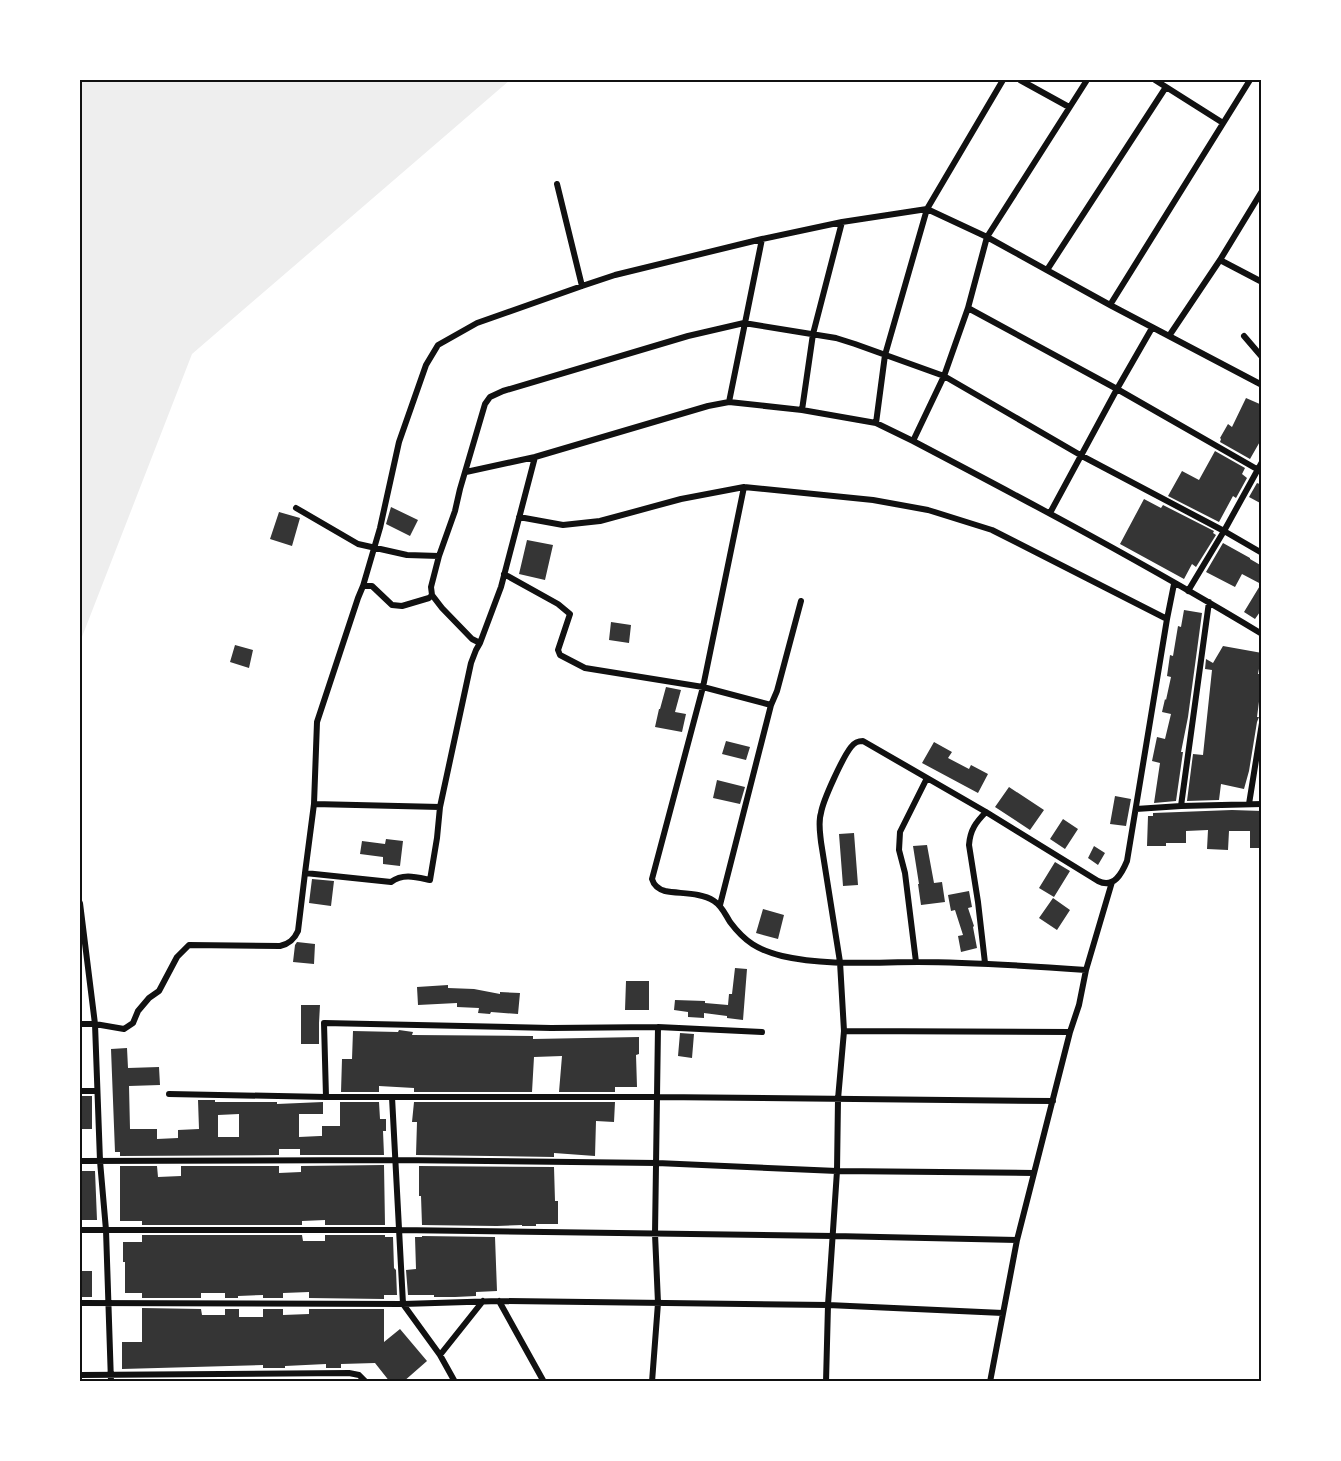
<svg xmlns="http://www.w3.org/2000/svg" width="1341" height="1461" font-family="Overpass,sans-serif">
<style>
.green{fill:#eee}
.building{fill:#353535;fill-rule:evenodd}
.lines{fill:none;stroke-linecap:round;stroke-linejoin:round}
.minor{stroke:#111;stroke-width:6}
.neatline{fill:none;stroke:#111;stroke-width:2}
</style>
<rect width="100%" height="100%" fill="#fff"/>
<path class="green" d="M80,80H510L192,354L80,642Z"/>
<path class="building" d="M1246,398L1262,405V438L1250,459L1220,442L1221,439L1220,438L1228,424L1232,427Z
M1215,451L1245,468L1242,474L1247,478L1236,498L1233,496L1219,522L1168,496L1182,471L1199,480Z
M1257,483L1262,485V504L1249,497Z
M1144,499L1161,508L1163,505L1214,531L1213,533L1216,535L1196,567L1192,564L1184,579L1120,544Z
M391,507L418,520L410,536L386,524Z
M279,512L300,518L292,546L270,539Z
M527,540L553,545L545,580L519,574Z
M1223,543L1250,558V559L1262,566V609L1255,619L1244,612L1261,584L1242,574L1235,587L1206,572Z
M1184,610L1202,613L1188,717L1181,752H1183L1176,801L1154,803L1160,763L1152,761L1157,737L1165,739L1171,714L1162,712L1165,699L1166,700L1171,677L1167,676L1170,655L1173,656L1178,626L1181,627Z
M611,622L631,625L629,643L609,640Z
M235,645L253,650L249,668L230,662Z
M1223,646L1262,653L1258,674H1262V694H1260L1257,717H1259L1257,722L1249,771L1244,789L1221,784L1219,800L1187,801L1193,754L1203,755L1212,670L1205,669L1206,659L1213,663Z
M666,687L681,690L675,712L686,714L682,732L655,727L659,709H660Z
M726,741L750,747L746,760L722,754Z
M934,742L952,752L948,758L969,769L971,765L988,774L978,793L922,763Z
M717,780L745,787L740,804L713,798Z
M1009,787L1044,810L1030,830L995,807Z
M1115,796L1131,799L1126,826L1110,824Z
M1232,810L1262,811V848H1250V831H1229L1228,850L1207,849L1208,830L1186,831V843H1166V846H1147L1148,816H1153V813Z
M1063,819L1078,829L1065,849L1050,839Z
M854,833L858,885L843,886L839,834Z
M386,839L403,841L400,866L383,864V857L360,854L362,841L385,844Z
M927,845L934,883L942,882L945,902L921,905L918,884H919L913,846Z
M1094,846L1105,853L1098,865L1088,858Z
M1055,862L1070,871L1054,897L1039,888Z
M312,879L334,881L331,906L309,903Z
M969,891L972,907L968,908L974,926L973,927L977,948L961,952L958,936L963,935L955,910L951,911L948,895Z
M1053,898L1070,910L1057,930L1039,918Z
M763,909L784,915L778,939L756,933Z
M297,942L315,944L314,964L293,962L295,945Z
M735,968L747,969L743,1020L727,1018V1016L704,1013V1018L688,1017V1012L674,1010L675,1000L705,1001V1003L728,1005L729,994H732Z
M626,981H649V1010H625Z
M448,985V988L474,989L500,994V992L520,993L518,1014L491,1012L490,1014L478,1013L479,1008L457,1007V1003L418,1005L417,987Z
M301,1005H320L319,1023V1044H301Z
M399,1030L413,1032L412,1035L533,1036V1039L639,1037V1054L636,1055L637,1087H615V1092H559L562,1056L534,1057L532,1092H414V1088L379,1086V1092H341L342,1059H352L353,1031L398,1032Z
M680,1033L694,1034L692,1058L678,1056Z
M127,1048L128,1068L159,1067L160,1085L129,1086L130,1129H157V1139L178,1138V1130L199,1129L198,1100H215V1102H277V1104L323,1102V1114H299V1137L320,1136H322V1126H340V1102H379L380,1119H386V1131H383L384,1155H300V1149H279V1155L120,1156V1152H115L111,1049ZM239,1114V1137H218V1115Z
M80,1096H92V1129H80Z
M414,1102H615L614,1122L596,1121L595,1156L554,1153V1157L416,1155L417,1122H412Z
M384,1165L385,1225H325V1220L302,1221V1225H142V1221H120V1166H157L158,1177L181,1176V1166H279V1173L301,1172V1166Z
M419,1166L554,1167L555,1201H558V1224H536V1226H522V1225L497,1226L422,1225L421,1196H419Z
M80,1171H95L97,1220H80Z
M142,1235H302L303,1241H325V1235H385V1237H393L394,1268L396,1270L397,1295H384V1299L309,1298V1292L283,1293V1298H263V1295L238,1296V1298H225V1293H201V1298H142V1293H125V1262H123V1242H142Z
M422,1236L495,1237L497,1291L476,1292V1296L455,1297H434V1295H408L406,1270L416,1269L415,1237H422Z
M80,1271H92V1297H80Z
M142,1308L201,1309L202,1315H225V1309H239V1317H263V1309H283V1315L309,1314V1309H384V1342L400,1329L427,1361L403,1382H390L375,1363L341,1364V1368H326V1364L285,1366V1368H263V1365L122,1369V1342H142Z"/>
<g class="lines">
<path class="minor" d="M1020,80L1069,107
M1087,80L987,237L968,308L944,376L913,441C1031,503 1148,565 1262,634
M1155,80L1223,123
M557,184L582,286
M1220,260L1262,282
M1047,270L1166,87
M1110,305L1250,80
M968,308L1117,389L1262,472
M1169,336L1220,260L1262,191
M1244,336L1262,357
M729,402L762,239
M802,410L876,423L913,441
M876,423L885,355L927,209L1003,80
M466,472L535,457L708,406L729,402L802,410L813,334L842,222
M744,487L703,687L652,879C654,886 658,889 665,891C680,894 700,892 714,901C722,906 725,914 730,922C745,942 758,950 782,956C825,966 874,962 918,962C974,962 1030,966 1086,970L1112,882
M296,508L358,544L407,555L439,556
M1050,513L1117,389L1152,328
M519,517L563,525L600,521L681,499L744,487L873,500L928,510L992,530L1167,619
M504,574L558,604L570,614L558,650L560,655L585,668L703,687L771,705L720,905
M363,586L380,528L399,442L426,365L438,345L477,323L582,286L615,275L762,239L842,222L927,209L987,237L1110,305L1262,385
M1188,591L1224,531L1262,462
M480,643L501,587L535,457
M771,705L777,691L801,601
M314,804L440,807L471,663L476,650L480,643L472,639L442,608L432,595L431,587L439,556L455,511L460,489L485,404L490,397L503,391L688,336L744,323L836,338L855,344L944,376L1082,456L1224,531L1262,553
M1249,804L1262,723
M1181,806L1209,602
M1136,809L1181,806L1262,804
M305,873L314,804L317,722L358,598L363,586H372L392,605L402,606L429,598L432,595
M80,903L95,1024L100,1161L106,1230L111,1382
M916,962L905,873L899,850L900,832L927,778
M985,963L978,902L969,845C970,830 976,822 986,812
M80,1024H95L124,1029L133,1023L138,1011L149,998L159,991L177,957L189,945L280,946C289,944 294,940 298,931L305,873L391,882C403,873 416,877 430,880L437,838L440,807
M844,1031L1070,1032L1079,1005L1086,970
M80,1091H97
M169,1094L326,1097H657L1053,1101
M326,1097L324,1023L551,1028L658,1027L762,1032
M392,1097L403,1304L440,1355L455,1382
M80,1161L395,1160L657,1163L837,1171L1034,1173
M80,1230H398L834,1236L1017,1240
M499,1301L544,1382
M80,1303L403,1304L499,1301L828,1305L1003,1313
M440,1355L483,1301
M80,1375L349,1373L359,1375L366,1382
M652,1382L658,1303L655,1234L658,1027
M826,1382L828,1305L837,1171L838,1099L844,1031L840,962L821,842C820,832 818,822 821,813C823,800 843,757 851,747C855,742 858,741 863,741L986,812L1098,881C1114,889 1122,873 1127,861L1167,619L1174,584
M990,1382L1017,1240L1070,1032"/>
</g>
<rect width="1341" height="1461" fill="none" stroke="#ffffff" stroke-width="162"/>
<rect x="81" y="81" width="1179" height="1299" class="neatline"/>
</svg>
